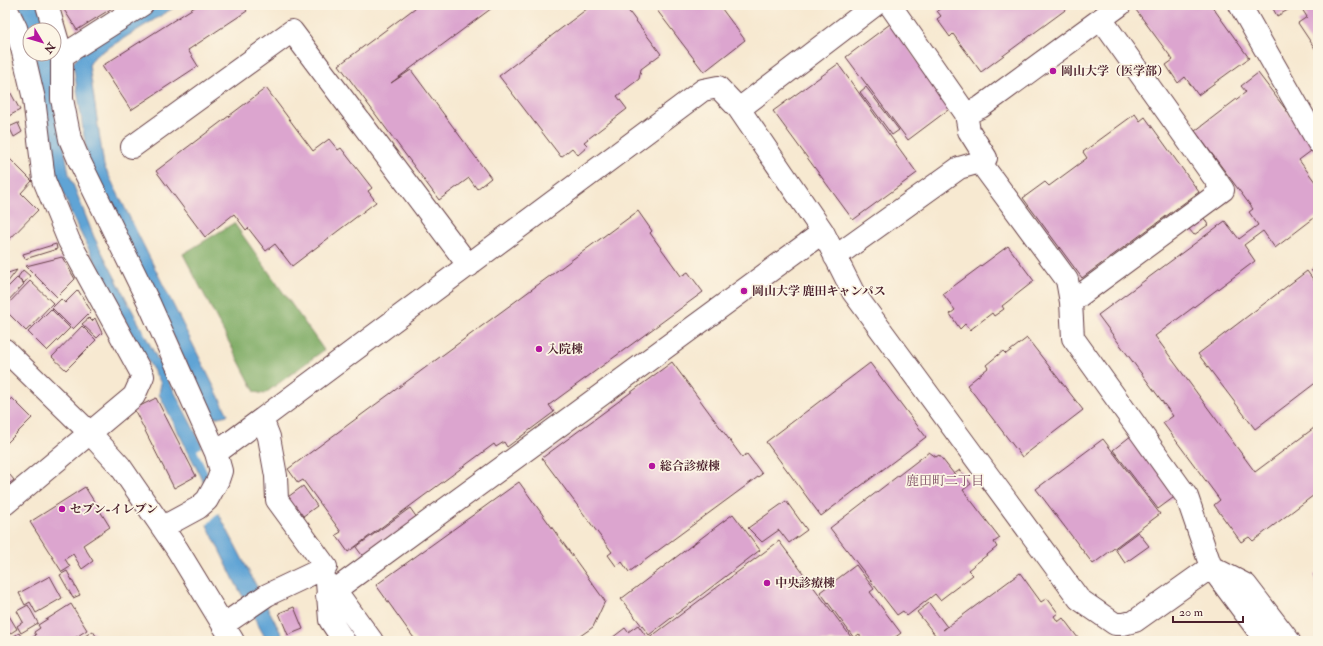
<svg xmlns="http://www.w3.org/2000/svg" width="1323" height="646" font-family="'IM FELL Double Pica','Noto Serif JP',serif">
<style>
.forest{fill:#7daa63;stroke:#646447}
.water{fill:#60a4d5;stroke:#556280}
.pier{fill:#f7e9d1}
.building{fill:#dca5cf}
.lines{fill:none;stroke-linecap:round;stroke-linejoin:round}
.minor-casing{stroke:#643d44;stroke-width:24}
.minor{stroke:#fff;stroke-width:22}
.poi-dot{fill:#b5179e;stroke:#fcf5e5;stroke-width:1.5}
.labels{text-anchor:middle;stroke-width:3.5;stroke-linejoin:round;paint-order:stroke}
.poi-label{font-size:12px;font-weight:bold;fill:#4a1f2b;stroke:#fcf5e5;text-anchor:start}
.neighbourhood-label{font-size:13px;fill:#7d4e64;stroke:#fcf5e5}
</style>
<rect width="100%" height="100%" fill="#fcf5e5"/>
<filter id="ink" filterUnits="userSpaceOnUse"><feTurbulence type="fractalNoise" baseFrequency=".025" numOctaves="2"/><feDisplacementMap in="SourceGraphic" scale="8" xChannelSelector="R" yChannelSelector="G"/><feConvolveMatrix kernelMatrix="1 2 1 2 8 2 1 2 1" color-interpolation-filters="sRGB"/></filter>
<filter id="wash" filterUnits="userSpaceOnUse"><feTurbulence type="fractalNoise" baseFrequency=".012" numOctaves="4" result="noise"/><feDisplacementMap in="SourceGraphic" scale="16" xChannelSelector="R" yChannelSelector="G"/><feGaussianBlur stdDeviation="0.9" result="paint"/><feColorMatrix in="noise" values="0 0 0 0 0 0 0 0 0 0 0 0 0 0 0 0 0 1.4 0 .05"/><feComposite in="paint" operator="in"/></filter>
<g filter="url(#wash)">
<rect width="100%" height="100%" fill="#f7e9d1"/>
<path class="forest" d="M234,223L324,350L264,394L255,392L183,254Z"/>
<path class="water" d="M19,5H40L48,30H30V36L25,19Z
M155,5H178L95,56L89,65L104,166L228,415L213,418L88,163L73,63L83,51Z
M34,54H53L57,106L69,174L94,237L201,443L218,501L219,514L285,641H267L236,584L207,525L203,481L159,394L161,383L134,338L72,216L57,175Z"/>
<path class="pier" d="M204,446L220,489L221,513L217,514L207,525L204,521L201,486L208,474L197,450Z"/>
<g id="blocks">
<path class="building" d="M61,5H117L77,30Z
M198,5H243L247,11L188,50L198,66L131,110L102,66Z
M419,5H496L391,83L411,70L491,178L477,189L469,178L439,200L339,65Z
M592,5H624L661,54L641,69L639,79L617,96L627,109L584,142L588,146L578,155L572,148L561,157L499,76Z
M653,5H719L745,40L704,72Z
M945,5H1072L981,72L953,34L950,37L937,19L941,16L937,11Z
M1135,5H1211L1249,58L1198,95L1185,77L1178,83L1166,65L1173,60L1136,10L1138,9Z
M1271,5H1297L1277,16Z
M1308,5H1318V53L1298,23L1307,17L1302,9Z
M890,24L952,107L908,140L846,57Z
M838,64L917,173L853,220L773,111Z
M1258,73L1315,148L1299,160L1318,186V215L1275,248L1263,231L1244,245L1255,261L1155,336L1255,472L1318,425V492L1253,541L1249,537L1241,542L1214,505L1220,500L1163,423L1173,416L1098,315L1225,221L1239,239L1258,225L1249,212L1253,209L1195,131L1246,92L1241,86Z
M6,84L20,110L5,118V85Z
M866,87L899,130L892,135L860,92Z
M266,88L313,151L329,139L338,150L341,148L372,188L368,191L376,202L292,266L275,244L266,251L248,228L246,230L234,214L205,237L156,171Z
M1135,114L1140,121L1145,117L1199,192L1082,278L1023,198L1045,182L1049,186L1087,158L1083,152Z
M18,123L22,132L14,137L9,127Z
M5,154L32,181L21,193L38,210L5,244Z
M638,211L652,231L650,233L681,276L688,272L703,292L549,405L554,412L507,447L504,442L496,447L494,444L348,552L336,535L341,532L303,480L298,483L288,469Z
M1204,218L1208,225L1194,235L1189,229Z
M56,244L57,249L25,259L23,254Z
M1008,246L1034,281L1002,306L1004,309L994,316L992,313L970,330L965,324L960,329L950,314L955,310L943,294Z
M62,257L75,279L57,297L26,266Z
M1318,265V279L1311,270Z
M17,270L7,283L5,281V274Z
M23,270L30,276L24,283L18,277Z
M1307,271L1318,286V381L1255,429L1198,354Z
M17,278L24,284L5,304V290Z
M30,281L53,303L26,331L5,310V307Z
M78,290L91,311L73,329L52,308L61,299L65,303Z
M51,309L70,328L47,351L28,332Z
M89,318L92,321L95,318L102,333L97,338L82,324Z
M82,326L96,340L66,370L52,357Z
M1027,338L1083,410L1022,457L967,385L988,368L986,365L1003,351L1006,354Z
M672,362L742,457L747,454L762,474L629,572L622,562L616,566L608,555L612,552L542,458Z
M870,363L926,437L821,516L766,442Z
M12,398L32,418L5,445V404Z
M156,398L196,476L174,488L134,409Z
M1132,435L1177,495L1158,509L1113,450Z
M1103,439L1160,514L1093,564L1036,489Z
M929,452L936,457L939,455L954,474L960,470L971,484L963,490L1000,538L994,542L997,547L968,570L973,575L940,600L935,594L907,616L903,611L897,615L830,528Z
M5,469L14,480L5,487Z
M519,482L605,601L593,627L573,641H416L376,585Z
M303,486L317,506L295,522L281,502Z
M85,487L110,527L83,545L93,561L82,569L73,554L65,559L70,567L62,572L30,522Z
M786,501L807,530L789,543L779,530L762,542L748,528Z
M410,508L420,522L367,562L356,547Z
M733,514L760,550L649,635L621,599Z
M1138,532L1149,546L1125,563L1115,549Z
M779,541L854,641H608L625,628L628,632L638,625L648,639Z
M856,565L874,589L870,592L901,633L890,641H864L859,634L854,638L820,592Z
M67,571L80,595L73,598L60,575Z
M1020,573L1041,602L1047,598L1058,613L1054,616L1058,622L1063,618L1078,638L1075,641H929L936,636L917,612L929,603L947,627L943,630Z
M1318,573V594H1317L1314,574Z
M50,576L62,598L36,613L30,602L25,605L19,593Z
M71,604L87,630L70,641H34L32,638L36,635L34,632L40,628L38,625Z
M28,605L38,623L21,633L17,626L23,622L17,611Z
M294,607L303,629L288,635L279,613Z
M5,609L17,629L5,637Z
M93,631L99,641H77Z
M19,633L24,641H6Z"/>
</g>
</g>
<g filter="url(#ink)">
<use href="#blocks" fill-opacity="0" stroke="#643d44" stroke-width="1"/>
<g class="lines">
<g class="minor-casing">
<path id="minor" d="M47,5L62,56V99L70,139L79,160L149,303L216,453L221,471L218,480L207,500L198,508L163,527
M890,5L966,114L981,107L1120,5
M1240,5L1318,142
M5,6L16,28L22,48L34,99L44,180L69,241L143,376L134,396L5,504
M62,56L142,5
M739,109L875,5
M132,147L292,31L469,266
M980,162L1067,280L1071,302L1073,338L1187,497L1211,567L1266,641
M835,257L959,168L980,162L986,158L969,131L966,114
M1071,302L1223,190L1101,19
M5,350L89,432L120,466L177,549L233,641
M216,453L262,419
M1213,568L1246,585L1289,641
M327,582L330,620L344,641
M335,590L372,641
M327,596L823,232
M223,625L267,595L326,567L277,500L276,476L269,437L262,419L703,90L718,87L739,109L823,232L853,292L1079,599L1115,624H1124L1135,621L1211,567"/>
</g>
<use href="#minor" class="minor"/>
</g>
</g>
<g class="poi-dot">
<circle cx="1053" cy="71" r="4"/>
<circle cx="744" cy="291" r="4"/>
<circle cx="539" cy="349" r="4"/>
<circle cx="652" cy="466" r="4"/>
<circle cx="62" cy="509" r="4"/>
<circle cx="767" cy="583" r="4"/>
</g>
<g class="labels">
<g class="poi-label">
<text x="1061" y="75">岡山大学（医学部）</text>
<text x="752" y="295">岡山大学 鹿田キャンパス</text>
<text x="547" y="353">入院棟</text>
<text x="660" y="470">総合診療棟</text>
<text x="70" y="513">セブン-イレブン</text>
<text x="775" y="587">中央診療棟</text>
</g>
<g class="neighbourhood-label">
<text x="945" y="485">鹿田町二丁目</text>
</g>
</g>
<rect width="1323" height="646" fill="none" stroke="#fcf5e5" stroke-width="20"/>
<g transform="translate(42 42) rotate(128)"><circle r="19" fill="#fcf5e5" stroke="#b59f9b"/>
<path d="M0-3L7 15L0 10L-7 15Z" fill="#b5179e"/>
<text y="-6" font-size="11" font-weight="bold" text-anchor="middle" fill="#4a1f2b">N</text>
</g>
<path d="M1173 616v6h70v-6" fill="none" stroke="#4a1f2b" stroke-width="2"/>
<text x="1179" y="616" font-size="12" fill="#4a1f2b" stroke="#fcf5e5" stroke-width="3" paint-order="stroke">20 m</text>
</svg>
